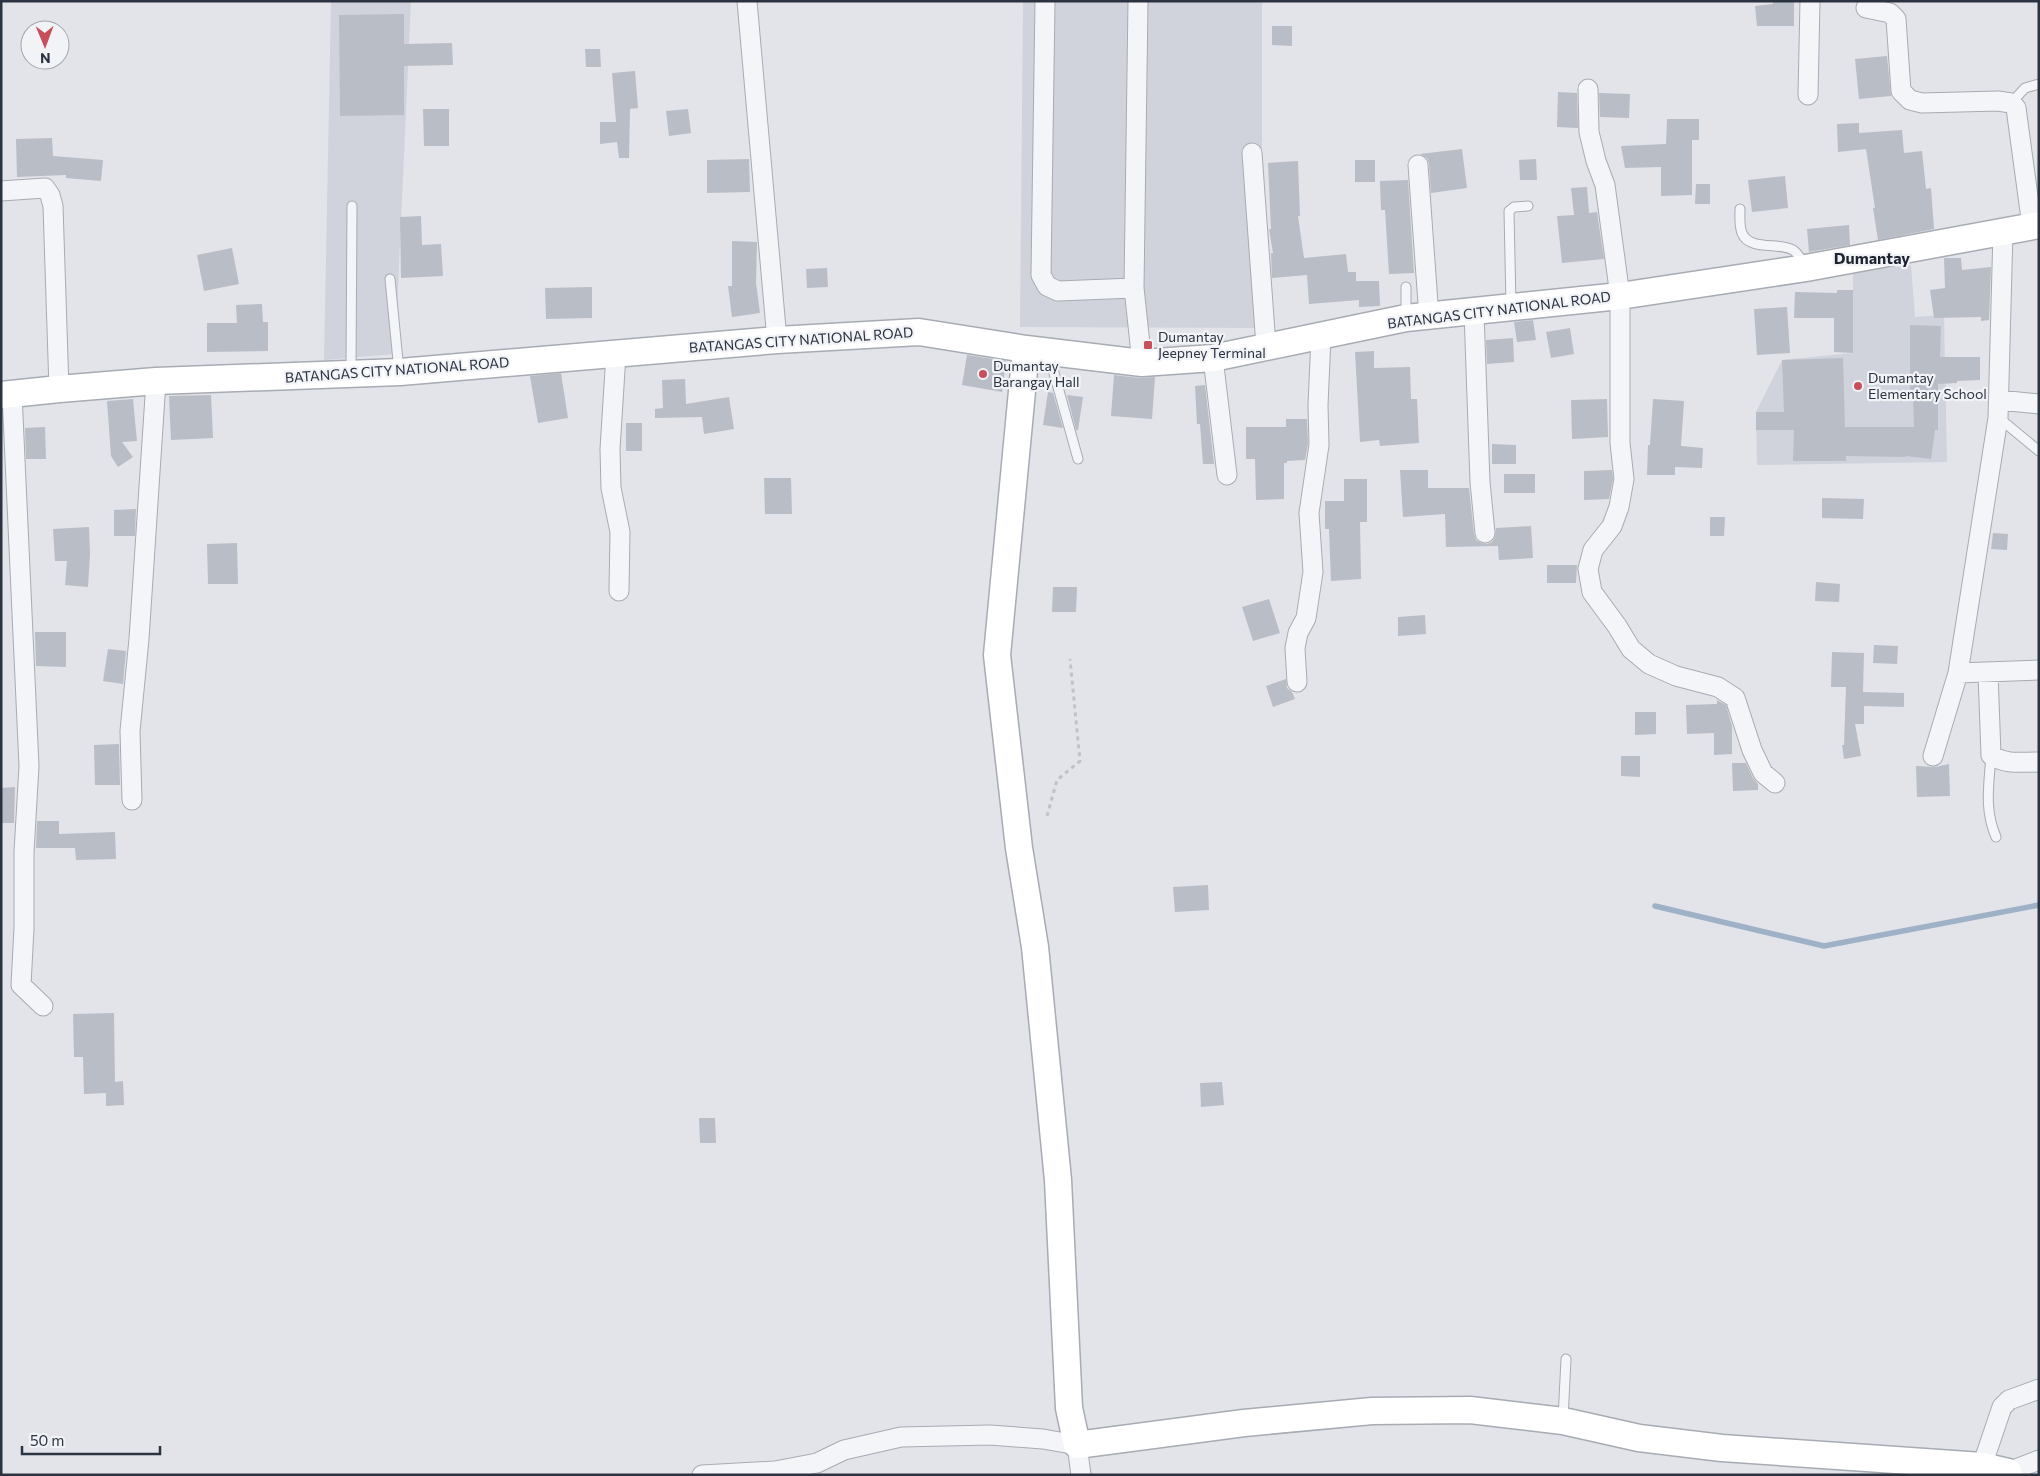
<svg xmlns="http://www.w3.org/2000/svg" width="2040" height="1476" font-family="Commissioner,sans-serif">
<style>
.built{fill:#d0d3db}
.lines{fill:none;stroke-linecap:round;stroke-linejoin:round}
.stream{stroke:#9fb1c7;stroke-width:5.5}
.building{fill:#b9bdc6}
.lane-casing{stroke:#a7abb3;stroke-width:11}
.street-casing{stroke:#a7abb3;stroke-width:21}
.secondary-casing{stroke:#a7abb3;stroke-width:29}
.path{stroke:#c0c2c8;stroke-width:3;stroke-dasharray:4 4;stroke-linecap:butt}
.lane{stroke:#f4f5f8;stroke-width:9}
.street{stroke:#f4f5f8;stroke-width:19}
.secondary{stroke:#fff;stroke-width:26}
.poi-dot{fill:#c74e5b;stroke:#f1f3f7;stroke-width:2}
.labels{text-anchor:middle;stroke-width:4.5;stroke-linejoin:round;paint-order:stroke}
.street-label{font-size:14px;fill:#2b3240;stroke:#f1f3f7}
.poi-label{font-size:14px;fill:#2b3240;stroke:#f1f3f7;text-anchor:start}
.quarter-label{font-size:16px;font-weight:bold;fill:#1d2331;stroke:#f1f3f7}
</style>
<rect width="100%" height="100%" fill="#e2e4e9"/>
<path class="built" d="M331,1H411L395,354L324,360Z
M1023,1H1262V328L1020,327Z
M1911,265L1915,317L1944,315L1947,462L1757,465L1756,412L1782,360L1853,353V271Z"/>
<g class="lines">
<path class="stream" d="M1655,906L1824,946L2039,905"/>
</g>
<path class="building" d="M1794,1V26H1757L1755,6L1773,4V2Z
M404,14V44L452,43L453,65L404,66V115L340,116L339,15Z
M1272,26H1292V46L1272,45Z
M585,49H600L601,67H586Z
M1887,56L1891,96L1859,99L1855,59Z
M635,71L638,108L630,109L629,158H619L617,142L600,144V122H616L612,73Z
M1558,92L1577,93L1578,128L1557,127Z
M1599,93L1630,94L1629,118L1600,117Z
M423,109H449V146H424Z
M688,109L691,133L669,136L666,111Z
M1667,119H1699V140H1692V195L1661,196V167L1625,168L1621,146L1666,144Z
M1859,123V133L1902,130L1904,153L1922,151L1926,189L1931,188L1934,229L1878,240L1873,208H1875L1866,149L1838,152L1837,124Z
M52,138L53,156L103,160L101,181L66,178V175L17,177L16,139Z
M1462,149L1467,188L1431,193L1429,164L1427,158L1420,154Z
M749,159L750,192L707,193V160Z
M1536,159L1537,180H1520L1519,160Z
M1355,160H1375V182H1355Z
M1298,161L1300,216H1298L1304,258L1346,254L1348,272H1356V281H1379L1380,306L1359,307V300L1309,304L1307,275L1272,278L1271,253H1273L1269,229H1271L1268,163Z
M1785,176L1788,208L1752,212L1748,180Z
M1408,180L1414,273L1389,274L1385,210H1381L1380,181Z
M1696,184H1710V204H1695Z
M1587,187L1589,213L1597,212L1604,259L1562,263L1557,216L1574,215L1571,188Z
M421,216L422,245L441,244L443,276L401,278L400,217Z
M1849,225L1850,245L1809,252L1807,229Z
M732,241L757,242L756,283L760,313L732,317L728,286H732Z
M232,248L239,284L204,291L197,255Z
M1944,258H1961L1962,270L1991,267L1989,320L1981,321V317L1934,318L1930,290L1945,288Z
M827,268L828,287L807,288L806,269Z
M592,287V318L546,319L545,288Z
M1837,290H1853V353L1834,352V318H1794L1795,292L1837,293Z
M262,304L263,322H268V351L207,352V323H237L236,305Z
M1787,307L1790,353L1757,355L1754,309Z
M1533,320L1536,340L1517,342L1514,322Z
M1910,325L1941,326L1940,357H1980V380L1957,381V383L1938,384V430H1935L1931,459L1906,456V457L1846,456V461H1793L1794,430H1756V412H1784L1782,360L1843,358L1845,427H1914L1913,395H1910Z
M1570,328L1574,354L1551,358L1546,332Z
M1513,338L1514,362L1487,364L1486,340Z
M1374,351V368L1410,367L1411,399H1417L1419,443L1380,446L1379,440L1360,442L1355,352Z
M967,355L1006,361L1002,392L962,385Z
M561,373L568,418L538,423L530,376Z
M1114,375L1140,378L1155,377L1152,419L1111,416Z
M685,379L686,404L729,397L734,429L704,434L702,417L655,418V409L663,408L662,380Z
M1205,385L1214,464H1203L1200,424H1197L1195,386Z
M1048,392L1053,393L1063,428L1043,425Z
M211,395L213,438L171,440L169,396Z
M1067,395L1083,397L1078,430H1076Z
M133,399L137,441L122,442L133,457L118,467L111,456L107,401Z
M1607,399L1608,437L1572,439L1571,400Z
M1653,399L1684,401L1681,446L1703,448L1702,468L1675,467V475H1647L1648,445H1650Z
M1286,419H1307L1308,444L1305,460L1287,461V463H1284V499L1256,500L1255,459H1246V427H1286Z
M626,423H642V451H626Z
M45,427L46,459H26L25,428Z
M1492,444L1516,445V464H1492Z
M1400,470H1428V488H1469L1474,534L1476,540L1481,543L1487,544L1492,542L1495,537L1496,528L1531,526L1533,558L1499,560L1498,546L1446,547L1445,514L1403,517Z
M1612,470L1613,479L1609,499L1584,500V471Z
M1504,474H1535V493H1504Z
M764,478H791L792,514H765Z
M1344,479H1367V522H1360L1361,579L1331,581L1329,529H1325V501H1344Z
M1822,498L1864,499L1863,519L1822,518Z
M136,509L135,536H114V510Z
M1710,517H1725L1724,536H1710Z
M89,527L90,554L88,587L65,585L67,561H55L53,529Z
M1993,533L2008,534L2007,550L1991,549Z
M237,543L238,584H208L207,544Z
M1547,565H1577L1576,583H1547Z
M1816,582L1840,584L1839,602L1815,601Z
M1053,587H1077L1076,612H1052Z
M1269,599L1280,633L1253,641L1242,607Z
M1425,615L1426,634L1398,636V617Z
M35,632H66V667L36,666Z
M1874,645L1898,646L1897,664L1873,663Z
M108,649L126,651L123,684L103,681Z
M1832,652L1864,653L1863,692L1904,693V707L1864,706V724H1855L1861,756L1844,759L1842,745H1844L1846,687H1831Z
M1286,679L1287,688L1292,692L1295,699L1273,707L1266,686Z
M1717,700L1726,705L1732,726V754L1714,755V733L1687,734L1686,705L1717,704Z
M1635,712H1656V734L1635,735Z
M119,744L120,785H95L94,745Z
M1621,756H1640V777L1621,776Z
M1732,763H1746L1753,778L1758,784V790L1733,791Z
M1949,764L1950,796L1917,797L1916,766L1935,767Z
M15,787L14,823H1V788Z
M37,821H59V834L115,832L116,859L76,860L75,848H36Z
M1208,885L1209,910L1175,912L1173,887Z
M114,1013L115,1082L123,1081L124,1105L106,1106V1093L84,1094L83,1057H74L73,1014Z
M1222,1082L1224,1105L1201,1107L1200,1083Z
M699,1118H715L716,1143H700Z"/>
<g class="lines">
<g class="lane-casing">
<path id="lane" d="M2011,103L2025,88L2039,84
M1740,209C1740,216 1739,226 1742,233C1749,251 1779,242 1793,250C1799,254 1802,260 1805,266
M390,279L399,371
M1511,305L1509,211L1514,207L1528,206
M1406,316V287
M1049,355L1078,459
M351,371L352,206
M1999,418L2039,451
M1991,755C1989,785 1984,809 1996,837
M1563,1419L1566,1359"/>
</g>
<g class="street-casing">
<path id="street" d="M747,1L777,340
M1045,1L1041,275L1047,286L1058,291L1134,288
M1138,1L1134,288L1142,363
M1866,8L1890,13L1896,19L1901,91L1910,100L1922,103L1998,101L2011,103L2016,108L2032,226
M1588,89L1589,132L1596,161L1605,185L1620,296V443L1624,479L1619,507L1612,526L1593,550L1588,569L1592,592L1617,626L1631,649L1649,664L1676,676L1718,687L1735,698L1752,750L1763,773L1775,783
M1808,95L1810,1
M1252,153L1266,346
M1418,165L1429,317
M1,191L45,188L50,195L53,206L59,389
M2003,231L1998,418L1958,673L2039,670
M1474,312L1480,482L1485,533
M616,354L610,449L611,488L620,532L619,591
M1213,358L1227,475
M12,394L29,766L24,852V928L21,985L43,1006
M1999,400L2039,404
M1988,673L1991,755C2006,765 2021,762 2039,762
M1297,682L1295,648L1298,633L1306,618L1313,572L1309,513L1319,445L1318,405L1321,337
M1933,756L1958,673
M132,800L130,731L139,639L156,381
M1982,1466L2002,1407L2009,1400L2039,1389
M2008,1472L2039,1460
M702,1475L775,1471L817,1463L844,1450L901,1437L990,1435L1043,1439L1077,1445L1081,1475"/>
</g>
<g class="secondary-casing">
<path id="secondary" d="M1026,349L997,655L1019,848L1035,947L1058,1180L1069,1408L1077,1445L1244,1423L1372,1411L1470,1410L1563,1421L1639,1438L1722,1448L1982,1466L2008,1472L2009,1475
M1,395L59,389L156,381L400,372L777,340L919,332L1026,349L1142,363L1213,358L1406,318L1620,296L1806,268L2039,225"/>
</g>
<path class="path" d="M1047,816L1057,780L1080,761L1070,659"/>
<use href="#lane" class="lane"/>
<use href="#street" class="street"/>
<use href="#secondary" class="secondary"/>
</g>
<g class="poi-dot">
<rect x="1143" y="340" width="10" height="10" rx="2.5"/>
<circle cx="983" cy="374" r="5"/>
<circle cx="1858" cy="386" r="5"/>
</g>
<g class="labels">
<g class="street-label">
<text transform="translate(1499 310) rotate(-7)" y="5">BATANGAS CITY NATIONAL ROAD</text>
<text transform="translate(801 340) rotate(-4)" y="5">BATANGAS CITY NATIONAL ROAD</text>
<text transform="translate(397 370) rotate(-4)" y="5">BATANGAS CITY NATIONAL ROAD</text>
</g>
<g class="poi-label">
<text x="1158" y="342">Dumantay<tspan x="1158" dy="16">Jeepney Terminal</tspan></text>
<text x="993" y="371">Dumantay<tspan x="993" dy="16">Barangay Hall</tspan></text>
<text x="1868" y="383">Dumantay<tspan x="1868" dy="16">Elementary School</tspan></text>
</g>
<g class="quarter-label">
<text x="1872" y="264">Dumantay</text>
</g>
</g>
<rect width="2040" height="1476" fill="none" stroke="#2b3240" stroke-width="5"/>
<g transform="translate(45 45) rotate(179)"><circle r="24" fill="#f1f3f7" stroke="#a2a6ae"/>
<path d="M0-4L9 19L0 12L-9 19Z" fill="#c74e5b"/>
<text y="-8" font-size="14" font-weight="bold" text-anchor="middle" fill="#2b3240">N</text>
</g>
<path d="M22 1446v8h138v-8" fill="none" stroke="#2b3240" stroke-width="2.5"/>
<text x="30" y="1446" font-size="15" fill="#2b3240" stroke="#f1f3f7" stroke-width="4" paint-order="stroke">50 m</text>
</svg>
